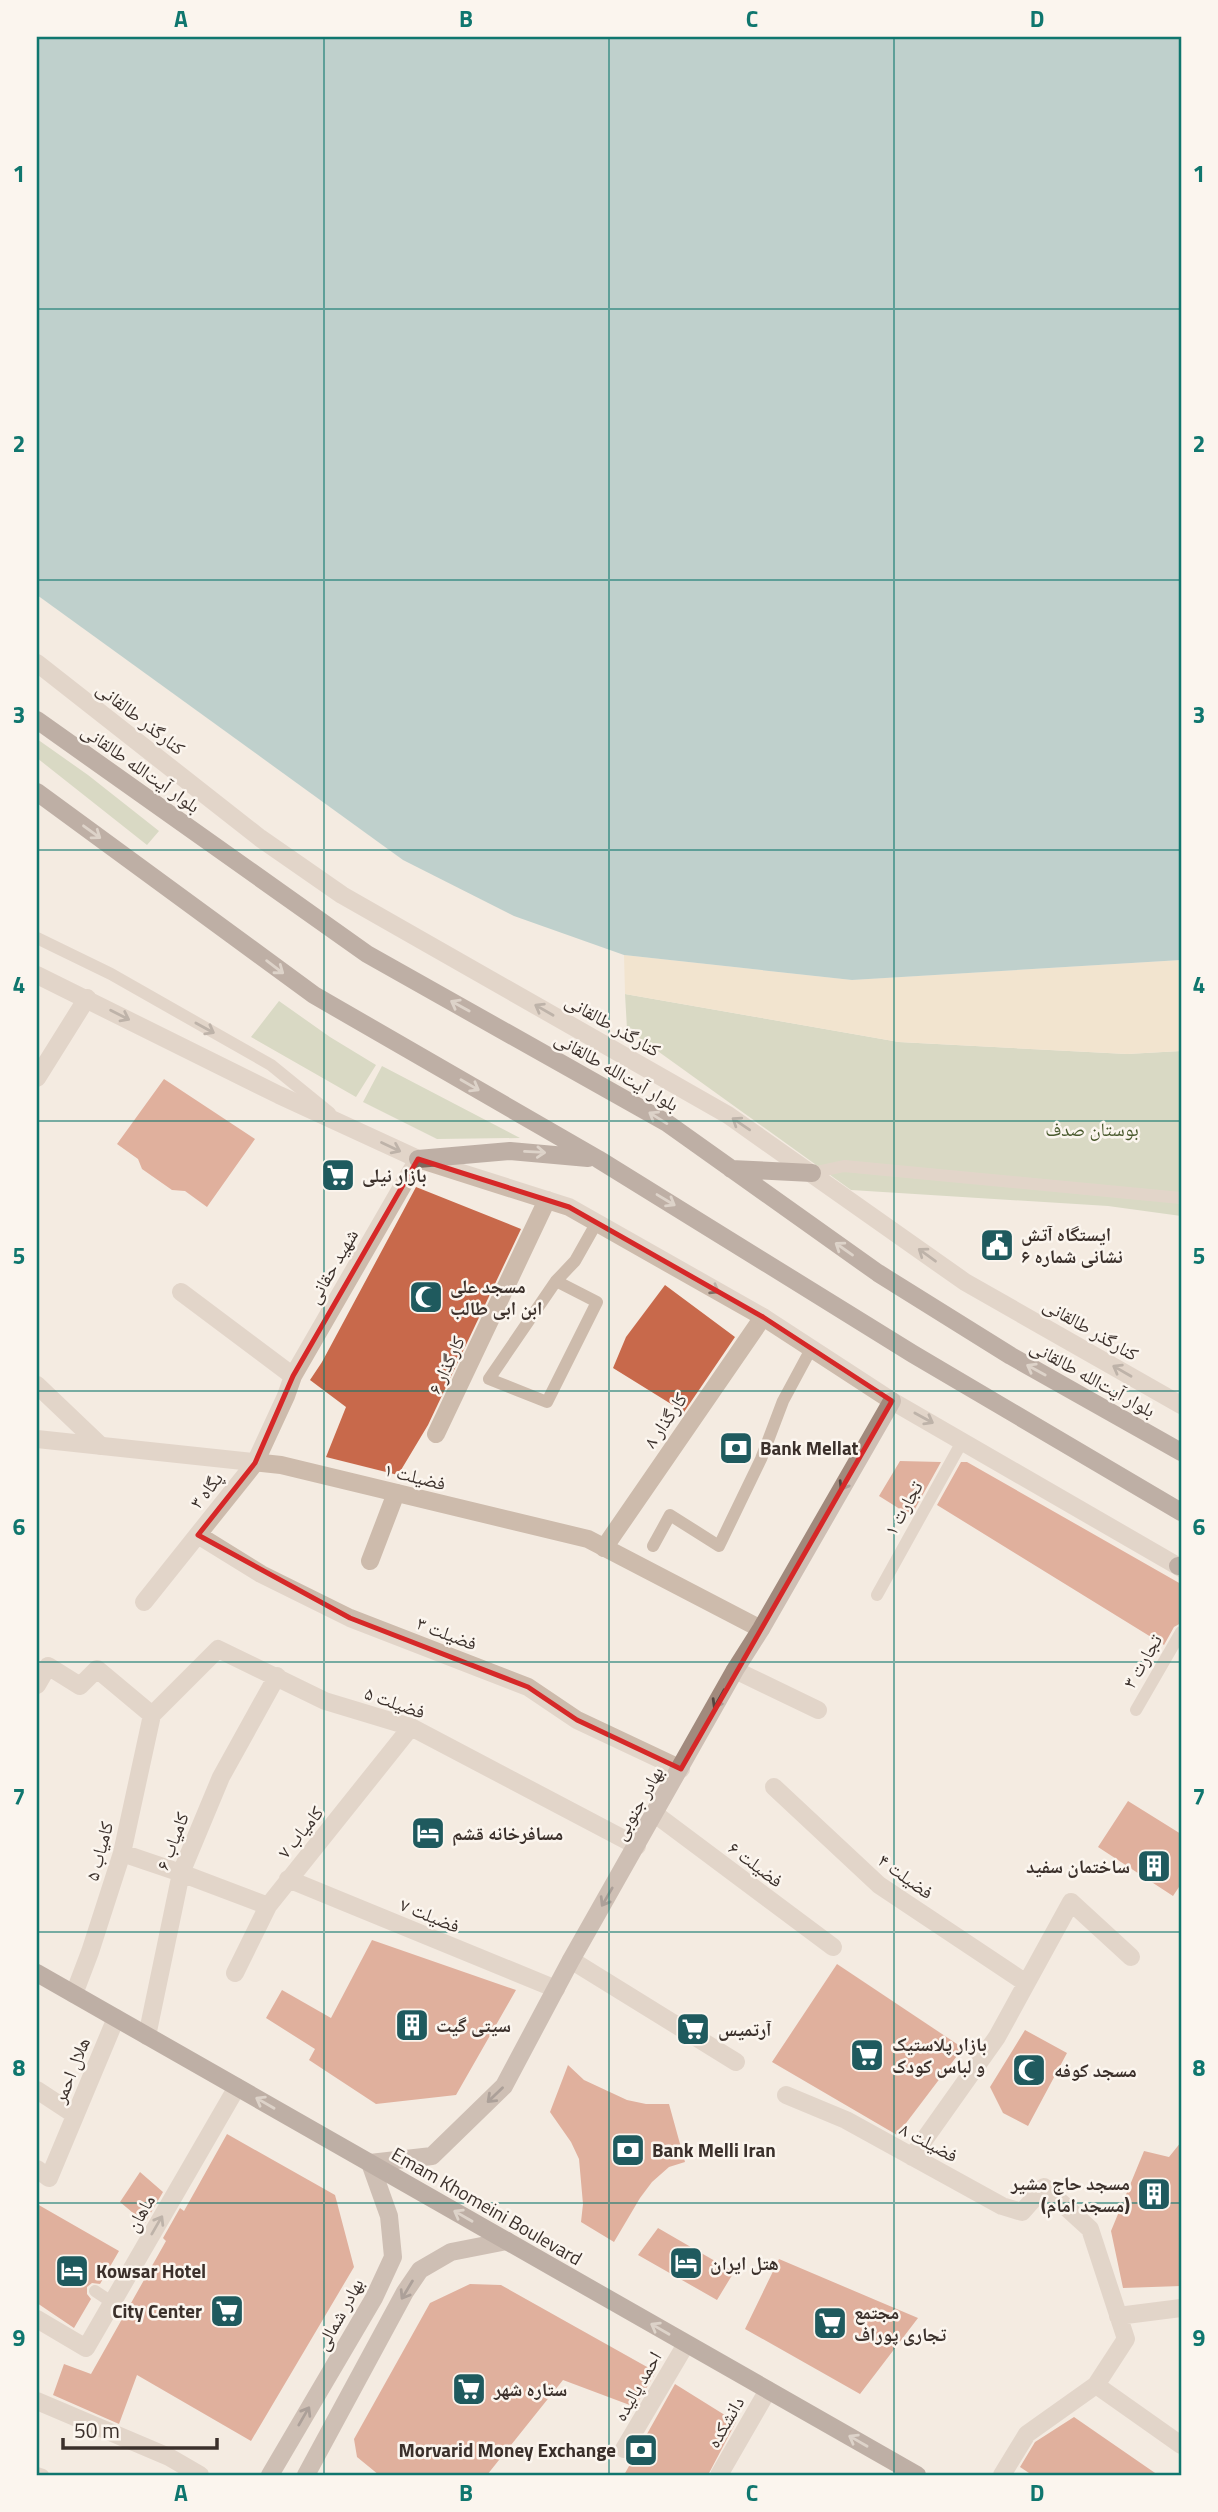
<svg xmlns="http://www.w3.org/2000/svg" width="1218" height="2512" font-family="'Titillium Web','Noto Naskh Arabic',sans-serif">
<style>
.green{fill:#b8c4a0}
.sand{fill:#efdcb8}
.water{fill:#7fb0b2}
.building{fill:#c8694b}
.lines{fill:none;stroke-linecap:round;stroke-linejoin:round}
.service{stroke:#cdbbac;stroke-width:12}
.minor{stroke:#cdbbac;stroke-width:18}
.tertiary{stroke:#cdbbac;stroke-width:18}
.secondary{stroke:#a18a7d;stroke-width:18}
.primary{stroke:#7d675c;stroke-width:18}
.oneway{stroke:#c2b5ac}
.oneway2{stroke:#7d6f65}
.oneway3{stroke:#544640}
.marked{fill:none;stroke:#d62828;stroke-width:5;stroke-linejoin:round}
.grid{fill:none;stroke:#0f766e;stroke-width:2;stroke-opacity:0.55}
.labels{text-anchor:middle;stroke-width:5;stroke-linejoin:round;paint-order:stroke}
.street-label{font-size:19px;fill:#3b302b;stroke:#fbf5ee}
.park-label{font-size:19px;fill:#4a5a2e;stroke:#fbf5ee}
.poi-label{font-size:19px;font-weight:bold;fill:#3b302b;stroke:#fbf5ee;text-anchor:start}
.neatline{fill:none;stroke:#0f766e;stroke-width:2.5}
.grid-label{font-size:23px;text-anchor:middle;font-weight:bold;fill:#0f766e}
</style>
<rect width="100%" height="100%" fill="#f4ebe1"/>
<path class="green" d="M37,739L88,775L159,831L147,845L37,758Z
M625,994L899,1042L1127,1054L1181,1051V1216L1108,1206L851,1190L627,1029Z
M279,1001L330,1037L376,1065L356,1097L251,1037Z
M382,1066L520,1138L437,1139L363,1102Z"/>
<path class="sand" d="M624,955L852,980L1181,960V1051L1127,1054L899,1042L625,994Z"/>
<path class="water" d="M37,37H1181V960L852,980L624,955L514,916L403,860L37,595Z"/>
<path class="building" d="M164,1079L255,1139L207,1207L185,1191L172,1190L142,1169L138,1159L117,1144Z
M416,1187L521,1229L428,1425L398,1475L326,1457L346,1407L310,1380L322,1362Z
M665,1285L735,1337L684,1412L613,1368L626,1337Z
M900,1461L941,1462L911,1516L879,1496Z
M961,1462H967L1181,1584V1623L1174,1627L1164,1645L937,1505Z
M1128,1801L1181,1834V1884L1173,1896L1098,1847Z
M372,1940L516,1990L456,2095L376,2104L309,2060L315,2049L266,2018L282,1990L331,2018Z
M837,1964L963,2048L897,2135L772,2062Z
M1025,2030L1067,2053L1028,2126L1003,2113L990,2087Z
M568,2065L584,2080L627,2100L646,2104H669L685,2162L669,2167L652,2182L640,2198L614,2242L581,2222L583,2204L579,2159L571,2142L550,2112Z
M227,2134L335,2195L354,2267L251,2441L137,2375L119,2424L53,2395L64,2364L91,2374L166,2241L163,2238L180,2208L184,2211Z
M1181,2142V2286L1123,2288L1111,2231L1144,2151L1169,2157Z
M140,2172L163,2192L145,2223L120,2202Z
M37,2204L119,2251L100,2284L92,2283L87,2287V2294L91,2299L74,2328L37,2303Z
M658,2228L734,2272L717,2300L638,2255Z
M779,2259L918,2318L860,2394L745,2329Z
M470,2284L501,2285L656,2372L635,2407L563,2380L487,2475H379L357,2457L354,2439L430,2303Z
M675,2384L736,2422L708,2475H624Z
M1074,2417L1158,2475H1032L1020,2467L1035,2442Z"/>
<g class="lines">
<path class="service" d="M37,938L111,974L271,1065L330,1113
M812,1173L844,1166L1181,1198
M556,1281L597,1302L547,1402L489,1379L556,1281L575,1261L597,1222
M653,1546L670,1515L719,1546L761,1459L783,1401L811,1349
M877,1595L963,1440
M1136,1710L1181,1632
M95,2291L113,2303
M37,2473L43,2475"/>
<path class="minor" d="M37,1078L87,998
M181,1292L293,1376
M37,1385L101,1446
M436,1434L547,1200
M198,1535L261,1574L350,1618L528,1687L577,1720L681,1769
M604,1548L763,1317
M370,1561L396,1493
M144,1602L255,1463L286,1396L293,1376L418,1159
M735,1670L818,1710
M37,1685L48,1666L80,1686L97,1669L152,1715
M152,1715L218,1649L325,1701L411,1727L637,1846
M774,1787L879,1885L1026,1983
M655,1814L833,1947
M122,1853L181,1873L268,1906
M288,1879L556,1989
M571,1960L736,2062
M235,1973L268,1906L411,1727
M74,1994L90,1952L122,1853L152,1715
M147,2036L181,1873L221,1777L277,1676
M37,2090L75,2115
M786,2095L846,2120L1002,2206L1022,2212L1044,2187L1090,2229L1126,2339L1096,2385L1027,2434L1002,2475
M912,2157L997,2037L1071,1902L1131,1957
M37,2169L49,2178L116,2018
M1118,2316L1181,2308
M37,2319L86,2348L237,2087
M1096,2385L1181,2445
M37,2401L169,2457L200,2475
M624,2449L686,2344
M719,2475L768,2390"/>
<path class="tertiary" d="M37,663L260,838L342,895L728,1115L965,1282L1181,1405
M37,975L279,1095L418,1159L569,1207L763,1317L892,1401L1181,1568
M37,1439L281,1465L588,1539L761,1629"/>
<path class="secondary" d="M270,2475L374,2298L393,2257L389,2216L370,2163L432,2156L504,2086L571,1960L735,1670L761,1629L892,1401
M306,2475L405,2292L420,2270L451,2252L507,2241"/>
<path class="primary" d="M37,720L367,954L667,1123L878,1273L1011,1356L1181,1452
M37,792L314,995L598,1159L913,1354L1181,1512
M418,1159L510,1151L588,1158
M731,1169L812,1173
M1178,1566H1181
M37,1973L917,2475"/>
</g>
<defs><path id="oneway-shaft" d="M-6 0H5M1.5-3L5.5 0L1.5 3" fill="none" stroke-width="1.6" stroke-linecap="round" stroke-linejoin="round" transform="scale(1.75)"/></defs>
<g class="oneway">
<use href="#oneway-shaft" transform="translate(92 832) rotate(36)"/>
<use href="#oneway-shaft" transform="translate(275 967) rotate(37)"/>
<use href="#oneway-shaft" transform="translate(460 1006) rotate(-151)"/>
<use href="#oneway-shaft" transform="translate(470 1085) rotate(30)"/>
<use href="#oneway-shaft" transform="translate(658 1118) rotate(-148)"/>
<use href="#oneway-shaft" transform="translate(535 1152) rotate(3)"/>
<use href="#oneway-shaft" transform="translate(666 1200) rotate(31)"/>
<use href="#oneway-shaft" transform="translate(844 1249) rotate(-145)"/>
<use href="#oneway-shaft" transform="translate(1036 1370) rotate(-151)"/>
<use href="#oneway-shaft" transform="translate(265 2103) rotate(-150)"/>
<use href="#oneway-shaft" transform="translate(463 2216) rotate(-150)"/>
<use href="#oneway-shaft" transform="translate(660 2329) rotate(-150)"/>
<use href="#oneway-shaft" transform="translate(858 2441) rotate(-150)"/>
</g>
<g class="oneway2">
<use href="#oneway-shaft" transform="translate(544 1010) rotate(-150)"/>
<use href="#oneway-shaft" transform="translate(120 1015) rotate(27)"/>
<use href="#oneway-shaft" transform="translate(205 1028) rotate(29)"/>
<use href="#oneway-shaft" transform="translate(741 1124) rotate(-146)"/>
<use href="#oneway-shaft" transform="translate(391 1147) rotate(25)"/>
<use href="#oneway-shaft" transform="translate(927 1255) rotate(-144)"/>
<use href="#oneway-shaft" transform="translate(710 1287) rotate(30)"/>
<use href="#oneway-shaft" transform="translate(1122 1371) rotate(-150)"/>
<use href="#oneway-shaft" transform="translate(924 1418) rotate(29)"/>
<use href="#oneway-shaft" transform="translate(157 2225) rotate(-60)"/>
</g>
<g class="oneway3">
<use href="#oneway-shaft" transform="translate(846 1481) rotate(120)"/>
<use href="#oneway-shaft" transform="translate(719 1699) rotate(119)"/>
<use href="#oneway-shaft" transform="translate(607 1897) rotate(120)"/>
<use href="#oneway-shaft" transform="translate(495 2095) rotate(136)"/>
<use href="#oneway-shaft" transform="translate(407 2290) rotate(121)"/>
<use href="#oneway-shaft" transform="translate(304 2416) rotate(-60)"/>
</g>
<path d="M0 0H1218V2512H0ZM418,1159L569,1207L763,1317L892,1401L681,1769L577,1720L528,1687L350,1618L198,1535L255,1463L293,1376Z" fill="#f4ebe1" fill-opacity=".55" fill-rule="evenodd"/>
<path class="marked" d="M418,1159L569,1207L763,1317L892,1401L681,1769L577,1720L528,1687L350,1618L198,1535L255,1463L293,1376Z"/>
<path class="grid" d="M324,37V2475M609,37V2475M894,37V2475M37,309H1181M37,580H1181M37,850H1181M37,1121H1181M37,1391H1181M37,1662H1181M37,1932H1181M37,2203H1181"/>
<defs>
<g id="supermarket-square" transform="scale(1.75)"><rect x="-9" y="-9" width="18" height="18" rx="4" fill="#1f5a5e" stroke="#fbf5ee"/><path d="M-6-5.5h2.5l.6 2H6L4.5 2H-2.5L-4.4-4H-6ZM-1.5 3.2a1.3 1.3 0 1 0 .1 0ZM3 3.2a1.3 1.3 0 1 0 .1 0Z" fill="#fff"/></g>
<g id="civic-square" transform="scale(1.75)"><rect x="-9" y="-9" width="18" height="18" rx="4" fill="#1f5a5e" stroke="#fbf5ee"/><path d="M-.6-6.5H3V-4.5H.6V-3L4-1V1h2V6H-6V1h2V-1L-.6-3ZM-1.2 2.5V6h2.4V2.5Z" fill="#fff"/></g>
<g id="mosque-square" transform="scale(1.75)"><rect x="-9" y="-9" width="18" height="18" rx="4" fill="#1f5a5e" stroke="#fbf5ee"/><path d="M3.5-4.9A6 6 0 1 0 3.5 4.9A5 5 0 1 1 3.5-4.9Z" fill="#fff"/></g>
<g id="bank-square" transform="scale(1.75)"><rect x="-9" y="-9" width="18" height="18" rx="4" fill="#1f5a5e" stroke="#fbf5ee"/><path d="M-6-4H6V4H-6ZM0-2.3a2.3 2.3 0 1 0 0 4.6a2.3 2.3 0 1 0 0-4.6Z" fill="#fff"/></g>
<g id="hotel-square" transform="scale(1.75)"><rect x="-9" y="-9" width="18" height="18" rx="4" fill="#1f5a5e" stroke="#fbf5ee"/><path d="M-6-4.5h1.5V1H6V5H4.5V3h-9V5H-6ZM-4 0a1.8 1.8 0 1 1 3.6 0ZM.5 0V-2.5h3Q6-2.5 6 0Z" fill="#fff"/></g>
<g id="building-square" transform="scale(1.75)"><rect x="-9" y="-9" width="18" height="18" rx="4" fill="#1f5a5e" stroke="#fbf5ee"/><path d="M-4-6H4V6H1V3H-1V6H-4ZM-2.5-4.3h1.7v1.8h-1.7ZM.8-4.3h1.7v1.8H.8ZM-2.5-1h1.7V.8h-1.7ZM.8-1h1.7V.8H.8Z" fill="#fff"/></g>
</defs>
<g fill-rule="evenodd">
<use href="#supermarket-square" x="338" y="1175"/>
<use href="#civic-square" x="997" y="1245"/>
<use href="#mosque-square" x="426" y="1297"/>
<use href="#bank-square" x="736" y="1448"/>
<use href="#hotel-square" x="428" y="1833"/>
<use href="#building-square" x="1154" y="1866"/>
<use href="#building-square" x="412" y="2025"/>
<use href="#supermarket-square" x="693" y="2029"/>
<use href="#supermarket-square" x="867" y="2055"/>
<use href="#mosque-square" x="1029" y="2070"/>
<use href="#bank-square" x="628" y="2150"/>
<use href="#building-square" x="1154" y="2194"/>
<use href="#hotel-square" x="686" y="2263"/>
<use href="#hotel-square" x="72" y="2271"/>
<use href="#supermarket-square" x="227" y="2311"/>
<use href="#supermarket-square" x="830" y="2323"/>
<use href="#supermarket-square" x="469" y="2389"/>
<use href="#bank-square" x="641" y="2450"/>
</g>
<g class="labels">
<g class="street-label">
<text transform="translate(141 718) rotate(38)" y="7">کنارگذر طالقانی</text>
<text transform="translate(141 768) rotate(35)" y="7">بلوار آیت‌الله طالقانی</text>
<text transform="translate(613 1025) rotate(30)" y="7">کنارگذر طالقانی</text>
<text transform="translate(617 1071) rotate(30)" y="7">بلوار آیت‌الله طالقانی</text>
<text transform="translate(332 1266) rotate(-60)" y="7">شهید حقانی</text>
<text transform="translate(1091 1329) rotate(30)" y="7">کنارگذر طالقانی</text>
<text transform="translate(446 1365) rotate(-65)" y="7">کارگذار ۶</text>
<text transform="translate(1093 1378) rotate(29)" y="7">بلوار آیت‌الله طالقانی</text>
<text transform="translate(665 1420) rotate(-56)" y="7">کارگذار ۸</text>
<text transform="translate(415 1476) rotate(14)" y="7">فضیلت ۱</text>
<text transform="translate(206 1490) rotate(-52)" y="7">پگاه ۳</text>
<text transform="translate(903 1508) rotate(-61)" y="7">تجارت ۱</text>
<text transform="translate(447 1633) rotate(21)" y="7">فضیلت ۳</text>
<text transform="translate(1142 1661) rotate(-60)" y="7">تجارت ۳</text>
<text transform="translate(395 1702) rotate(19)" y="7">فضیلت ۵</text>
<text transform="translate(638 1803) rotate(-60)" y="7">بهادر جنوبی</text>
<text transform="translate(300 1832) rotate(-51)" y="7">کامیاب ۷</text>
<text transform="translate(172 1841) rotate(-69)" y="7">کامیاب ۶</text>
<text transform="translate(99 1851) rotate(-75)" y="7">کامیاب ۵</text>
<text transform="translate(756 1864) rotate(37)" y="7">فضیلت ۶</text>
<text transform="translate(906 1876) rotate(36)" y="7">فضیلت ۴</text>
<text transform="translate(430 1915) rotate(22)" y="7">فضیلت ۷</text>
<text transform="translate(71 2070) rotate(-68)" y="7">هلال احمر</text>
<text transform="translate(929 2142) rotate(28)" y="7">فضیلت ۸</text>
<text transform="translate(487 2206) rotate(30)" y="7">Emam Khomeini Boulevard</text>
<text transform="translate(140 2213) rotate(-60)" y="7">ماهان</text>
<text transform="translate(339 2314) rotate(-61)" y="7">بهادر شمالی</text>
<text transform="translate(637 2386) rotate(-60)" y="7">احمد پالیده</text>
<text transform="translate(725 2422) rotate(-60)" y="7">دانشکده</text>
</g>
<g class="park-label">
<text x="1092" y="1136">بوستان صدف</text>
</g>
<g class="poi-label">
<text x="362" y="1182">بازار نیلی</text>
<text x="1021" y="1241">ایستگاه آتش<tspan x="1021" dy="22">نشانی شماره ۶</tspan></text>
<text x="450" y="1293">مسجد علی<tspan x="450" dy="22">ابن ابی طالب</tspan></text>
<text x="760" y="1455">Bank Mellat</text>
<text x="452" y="1840">مسافرخانه قشم</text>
<text x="1130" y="1873" text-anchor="end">ساختمان سفید</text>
<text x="436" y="2032">سیتی گیت</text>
<text x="718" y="2036">آرتمیس</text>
<text x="892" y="2051">بازار پلاستیک<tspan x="892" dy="22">و لباس کودک</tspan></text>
<text x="1054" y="2077">مسجد کوفه</text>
<text x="652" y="2157">Bank Melli Iran</text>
<text x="1130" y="2190" text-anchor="end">مسجد حاج مشیر<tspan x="1130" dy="22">(مسجد امام)</tspan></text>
<text x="710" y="2270">هتل ایران</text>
<text x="96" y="2278">Kowsar Hotel</text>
<text x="202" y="2318" text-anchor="end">City Center</text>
<text x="854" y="2319">مجتمع<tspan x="854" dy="22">تجاری پوراف</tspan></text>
<text x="494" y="2396">ستاره شهر</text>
<text x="616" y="2457" text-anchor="end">Morvarid Money Exchange</text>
</g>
</g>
<rect width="1218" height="2512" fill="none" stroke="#fbf5ee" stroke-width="77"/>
<path d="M63 2438v10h154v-10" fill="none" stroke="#3b302b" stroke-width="3.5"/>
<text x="74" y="2438" font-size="21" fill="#3b302b" stroke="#fbf5ee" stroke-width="5" paint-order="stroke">50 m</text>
<rect x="38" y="38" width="1142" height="2436" class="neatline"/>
<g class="grid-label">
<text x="181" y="27">A</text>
<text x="466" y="27">B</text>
<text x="752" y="27">C</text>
<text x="1037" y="27">D</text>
<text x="19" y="182">1</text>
<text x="1199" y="182">1</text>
<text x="19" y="452">2</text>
<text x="1199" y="452">2</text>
<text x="19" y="723">3</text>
<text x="1199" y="723">3</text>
<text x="19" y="993">4</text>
<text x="1199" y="993">4</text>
<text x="19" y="1264">5</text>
<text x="1199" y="1264">5</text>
<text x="19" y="1535">6</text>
<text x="1199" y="1535">6</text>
<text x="19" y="1805">7</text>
<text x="1199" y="1805">7</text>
<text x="19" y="2076">8</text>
<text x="1199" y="2076">8</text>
<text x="19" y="2346">9</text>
<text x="1199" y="2346">9</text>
<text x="181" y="2501">A</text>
<text x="466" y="2501">B</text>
<text x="752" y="2501">C</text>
<text x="1037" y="2501">D</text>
</g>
</svg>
